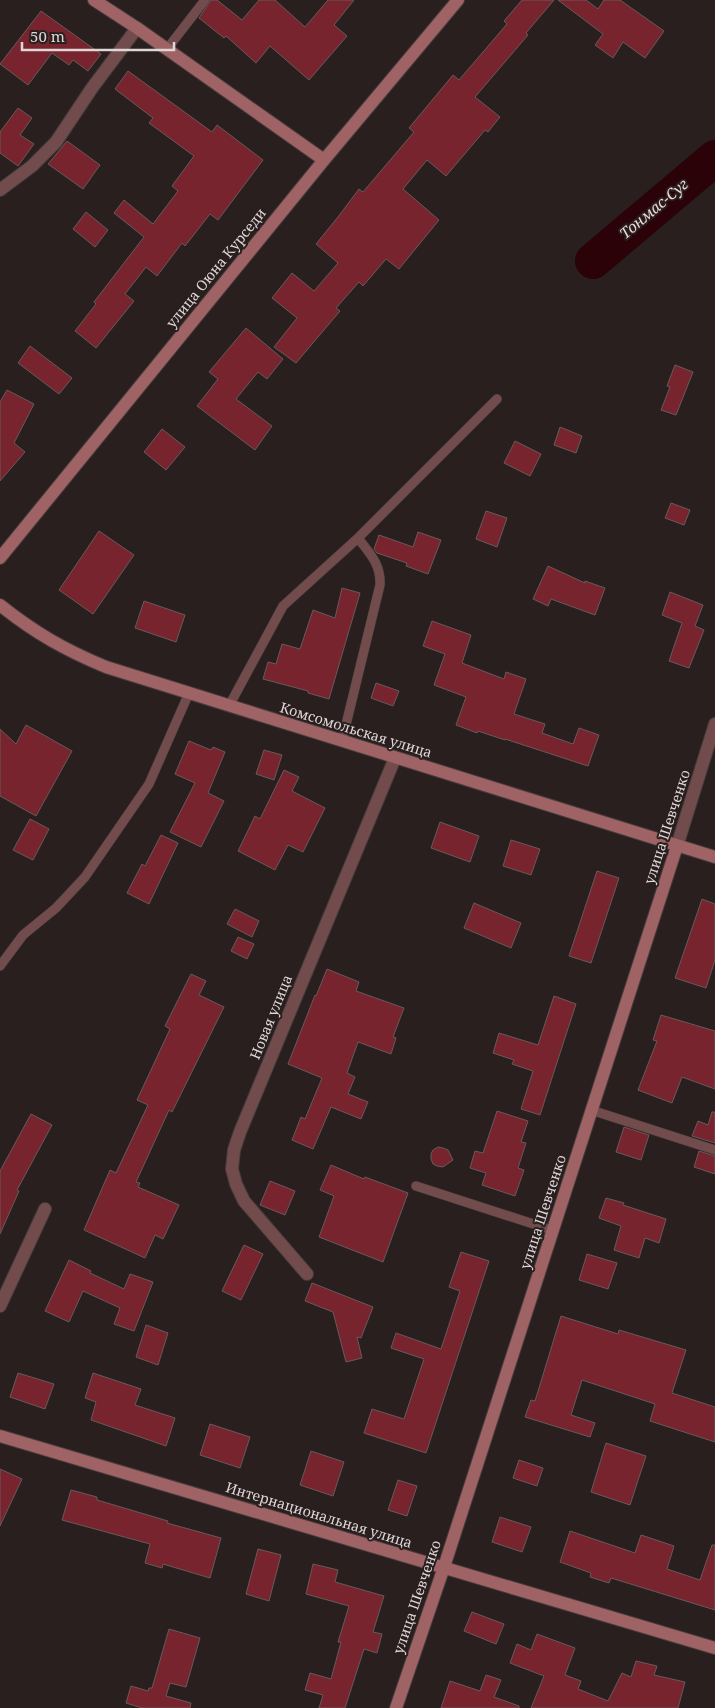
<svg xmlns="http://www.w3.org/2000/svg" width="715" height="1708" font-family="'Noto Serif',serif">
<style>
.lines{fill:none;stroke-linecap:round;stroke-linejoin:round}
.river{stroke:#2a0207;stroke-width:36}
.building{fill:#77242e;stroke:#685a5a}
.lane-casing{stroke:#473c3c;stroke-width:10}
.street-casing{stroke:#473c3c;stroke-width:14}
.secondary-casing{stroke:#473c3c;stroke-width:14}
.lane{stroke:#724c4d;stroke-width:9}
.street{stroke:#724c4d;stroke-width:12}
.secondary{stroke:#9f6365;stroke-width:12}
.labels{text-anchor:middle;stroke-width:4;stroke-linejoin:round;paint-order:stroke}
.street-label{font-size:14px;fill:#dfd6d7;stroke:#2a1f1f}
.water-label{font-size:15px;font-style:italic;fill:#f2d8d8;stroke:#2a1f1f}
</style>
<rect width="100%" height="100%" fill="#2a1f1f"/>
<g class="lines">
<path class="river" d="M593,261L715,158"/>
</g>
<path class="building" d="M211,0H217L242,20L259,0H275L305,27L328,0H354L334,25L347,36L309,80L270,46L256,63L226,36L224,38L199,18Z
M522,0H554L526,33L528,35L475,97L500,117L488,132L485,130L446,176L427,160L403,189L439,220L399,269L386,259L363,286L359,282L336,308L340,311L296,363L274,347L297,318L272,298L292,273L314,291L338,263L316,244L338,217L359,189L363,192L414,132L409,128L453,75L459,80L507,24L504,21Z
M558,0H586L598,9L604,0H620L664,31L645,58L623,42L613,58L595,45L603,34Z
M41,11L101,54L88,71L73,60L69,65L52,53L28,85L0,64Z
M128,71L212,132L217,125L263,160L218,220L210,214L185,246L182,243L157,276L146,267L125,294L134,301L96,348L75,331L96,304L94,302L144,237L114,213L124,200L153,224L178,191L172,186L194,156L149,123L153,118L115,89Z
M18,108L32,118L20,135L34,144L18,166L0,153V132Z
M67,141L100,165L83,189L48,164Z
M86,212L108,230L95,247L73,229Z
M246,328L283,359L267,379L258,372L236,399L272,426L255,450L197,406L218,379L209,372Z
M30,346L72,378L59,394L18,363Z
M675,365L693,372L676,415L661,410L670,387L667,386Z
M7,390L34,404L14,443L25,452L0,481V402Z
M560,427L582,436L576,453L554,445Z
M162,429L185,447L166,470L144,452Z
M515,441L541,454L530,476L504,463Z
M671,503L690,510L684,525L665,518Z
M486,511L507,518L497,547L476,539Z
M99,531L134,555L93,614L59,590Z
M418,532L441,540L428,574L406,566L407,563L377,553L374,549L379,535L413,547Z
M548,566L585,583V581L605,588L595,615L551,599L548,606L533,599Z
M342,588L360,593L329,699L308,693V691L263,679L268,662L276,664L282,644L300,649L313,610L335,618Z
M670,592L703,605L695,626L704,630L689,668L669,661L682,623L662,615Z
M144,601L185,615L176,642L135,628Z
M432,621L471,635L462,663L504,679L506,672L526,679L514,714L545,724L542,733L573,744L579,728L599,735L588,766L505,739V740L478,731L477,733L456,725L466,697L434,685L445,654L423,646Z
M376,683L399,691L393,706L371,698Z
M26,725L72,751L36,816L0,796V729L16,744Z
M189,741L211,750L213,747L225,752L208,793L224,801L201,847L170,832L195,783L175,774Z
M264,750L282,755L274,780L256,774Z
M284,770L299,777L292,791L325,808L303,852L288,845L275,870L238,851L255,816L260,819Z
M30,819L49,829L33,860L13,850Z
M440,822L479,836L470,862L431,848Z
M161,835L178,843L149,904L127,893L142,864L145,866Z
M511,840L540,849L531,875L503,866Z
M597,871L619,878L591,963L569,956Z
M702,899L715,904V960L706,988L675,978Z
M474,903L521,923L511,948L464,928Z
M235,909L259,921L252,937L227,924Z
M238,937L254,944L247,959L231,951Z
M327,969L359,982L356,991L404,1008L393,1037L396,1038L391,1054L358,1042L347,1073L355,1077L348,1094L368,1102L361,1119L331,1107L313,1149L292,1140L301,1117L305,1119L322,1078L288,1064L315,995L316,996Z
M191,974L206,981L199,995L224,1007L172,1112L169,1110L136,1182L140,1183L138,1187L179,1205L163,1239L155,1235L145,1258L84,1230L110,1170L116,1173L148,1105L137,1100L170,1029L165,1026Z
M554,996L576,1004L540,1115L521,1109L533,1071L512,1064L514,1060L493,1053L499,1033L538,1045Z
M661,1015L715,1031V1089L682,1077L672,1103L638,1090L657,1041L653,1040Z
M497,1111L528,1121L521,1142L526,1143L518,1168L524,1170L515,1196L482,1185L486,1173L470,1168L475,1151L483,1153Z
M712,1112H715V1143L692,1136L698,1121L708,1125Z
M31,1114L52,1125L17,1190L19,1191L0,1234V1171Z
M624,1127L649,1135L641,1160L616,1152Z
M438,1147L443,1148L448,1150L453,1160L443,1167L437,1166L433,1164L431,1159V1154L433,1150Z
M699,1151L715,1156V1174L694,1167Z
M331,1165L364,1179L365,1177L408,1193L383,1262L319,1237L334,1196L320,1190Z
M270,1181L295,1191L285,1215L260,1205Z
M606,1198L624,1203L623,1205L666,1219L659,1243L645,1238L639,1258L614,1250L621,1226L599,1218Z
M244,1245L263,1254L241,1300L222,1291Z
M461,1252L489,1261L426,1453L364,1433L372,1409L404,1419L424,1359L391,1348L396,1333L441,1349L460,1291L449,1287Z
M587,1254L617,1263L608,1289L579,1280Z
M69,1260L91,1271L90,1273L124,1289L130,1274L153,1282L134,1331L114,1324L120,1308L83,1291L69,1322L45,1311Z
M312,1283L373,1307L361,1338L357,1337L362,1358L346,1362L333,1312L305,1301Z
M561,1316L618,1334L619,1330L686,1350L672,1393L715,1407V1442L650,1421L655,1404L582,1380L571,1415L595,1423L590,1437L525,1417L531,1400L535,1401Z
M146,1325L168,1333L158,1365L136,1357Z
M18,1373L54,1384L45,1409L10,1397Z
M93,1373L141,1389L135,1405L175,1418L166,1446L91,1420L96,1402L85,1398Z
M210,1424L250,1437L240,1468L200,1455Z
M606,1443L646,1456L630,1505L591,1492Z
M311,1451L344,1462L333,1496L300,1485Z
M519,1460L543,1468L537,1486L513,1478Z
M0,1469L22,1479L0,1526Z
M398,1480L417,1486L407,1516L388,1510Z
M71,1490L97,1497V1500L168,1521L167,1523L221,1538L210,1578L163,1564L162,1568L145,1563L150,1544L62,1520Z
M500,1517L531,1527L522,1552L492,1542Z
M570,1531L635,1553L641,1535L674,1546L667,1569L700,1580L712,1545H715V1610L611,1578L609,1583L590,1577L591,1573L560,1562Z
M258,1549L281,1555L269,1601L246,1594Z
M313,1564L338,1570L335,1582L384,1596L373,1632L382,1634L377,1653L364,1649L345,1708H319L323,1695L305,1690L310,1673L331,1679L341,1642H338L349,1606L306,1594Z
M472,1612L504,1624L496,1644L464,1631Z
M169,1629L200,1638L186,1687L170,1683L166,1696L191,1703L190,1708H142L126,1703L131,1686L148,1691L149,1688H152Z
M537,1634L575,1648L565,1675L581,1681L578,1689L608,1701L622,1673L631,1677L636,1661L657,1666L654,1675L685,1682L678,1708H531L544,1676L510,1663L517,1644L531,1650Z
M486,1675L501,1680L494,1697L519,1706V1708H441L450,1681L480,1691Z"/>
<g class="lines">
<g class="lane-casing">
<path id="lane" d="M167,49L205,0
M229,706L283,606L358,538L497,399
M342,741L380,585C381,564 370,554 358,538
M0,966L23,935L56,908L85,877L149,784L189,693
M591,1110L715,1150
M416,1186L552,1230"/>
</g>
<g class="street-casing">
<path id="street" d="M0,190L32,166L56,142L92,88L137,28
M677,846L715,724
M307,1274L244,1201L236,1184L232,1169L234,1150L240,1132L395,758
M0,1306L45,1209"/>
</g>
<g class="secondary-casing">
<path id="secondary" d="M94,0L137,28L324,160
M0,558L324,160L458,0
M0,605C35,633 65,650 106,667L715,857
M0,1436L715,1648
M396,1708L444,1567L677,846"/>
</g>
<use href="#lane" class="lane"/>
<use href="#street" class="street"/>
<use href="#secondary" class="secondary"/>
</g>
<g class="labels">
<g class="street-label">
<text transform="translate(216 268) rotate(-51)" y="5">улица Оюна Курседи</text>
<text transform="translate(356 730) rotate(17)" y="5">Комсомольская улица</text>
<text transform="translate(667 827) rotate(-72)" y="5">улица Шевченко</text>
<text transform="translate(271 1017) rotate(-68)" y="5">Новая улица</text>
<text transform="translate(543 1212) rotate(-72)" y="5">улица Шевченко</text>
<text transform="translate(319 1515) rotate(17)" y="5">Интернациональная улица</text>
<text transform="translate(417 1597) rotate(-71)" y="5">улица Шевченко</text>
</g>
<g class="water-label">
<text transform="translate(654 209) rotate(-40)" y="5">Тонмас-Суг</text>
</g>
</g>
<path d="M22 42v8h152v-8" fill="none" stroke="#dfd6d7" stroke-width="2.5"/>
<text x="30" y="42" font-size="15" fill="#dfd6d7" stroke="#2a1f1f" stroke-width="4" paint-order="stroke">50 m</text>
</svg>
